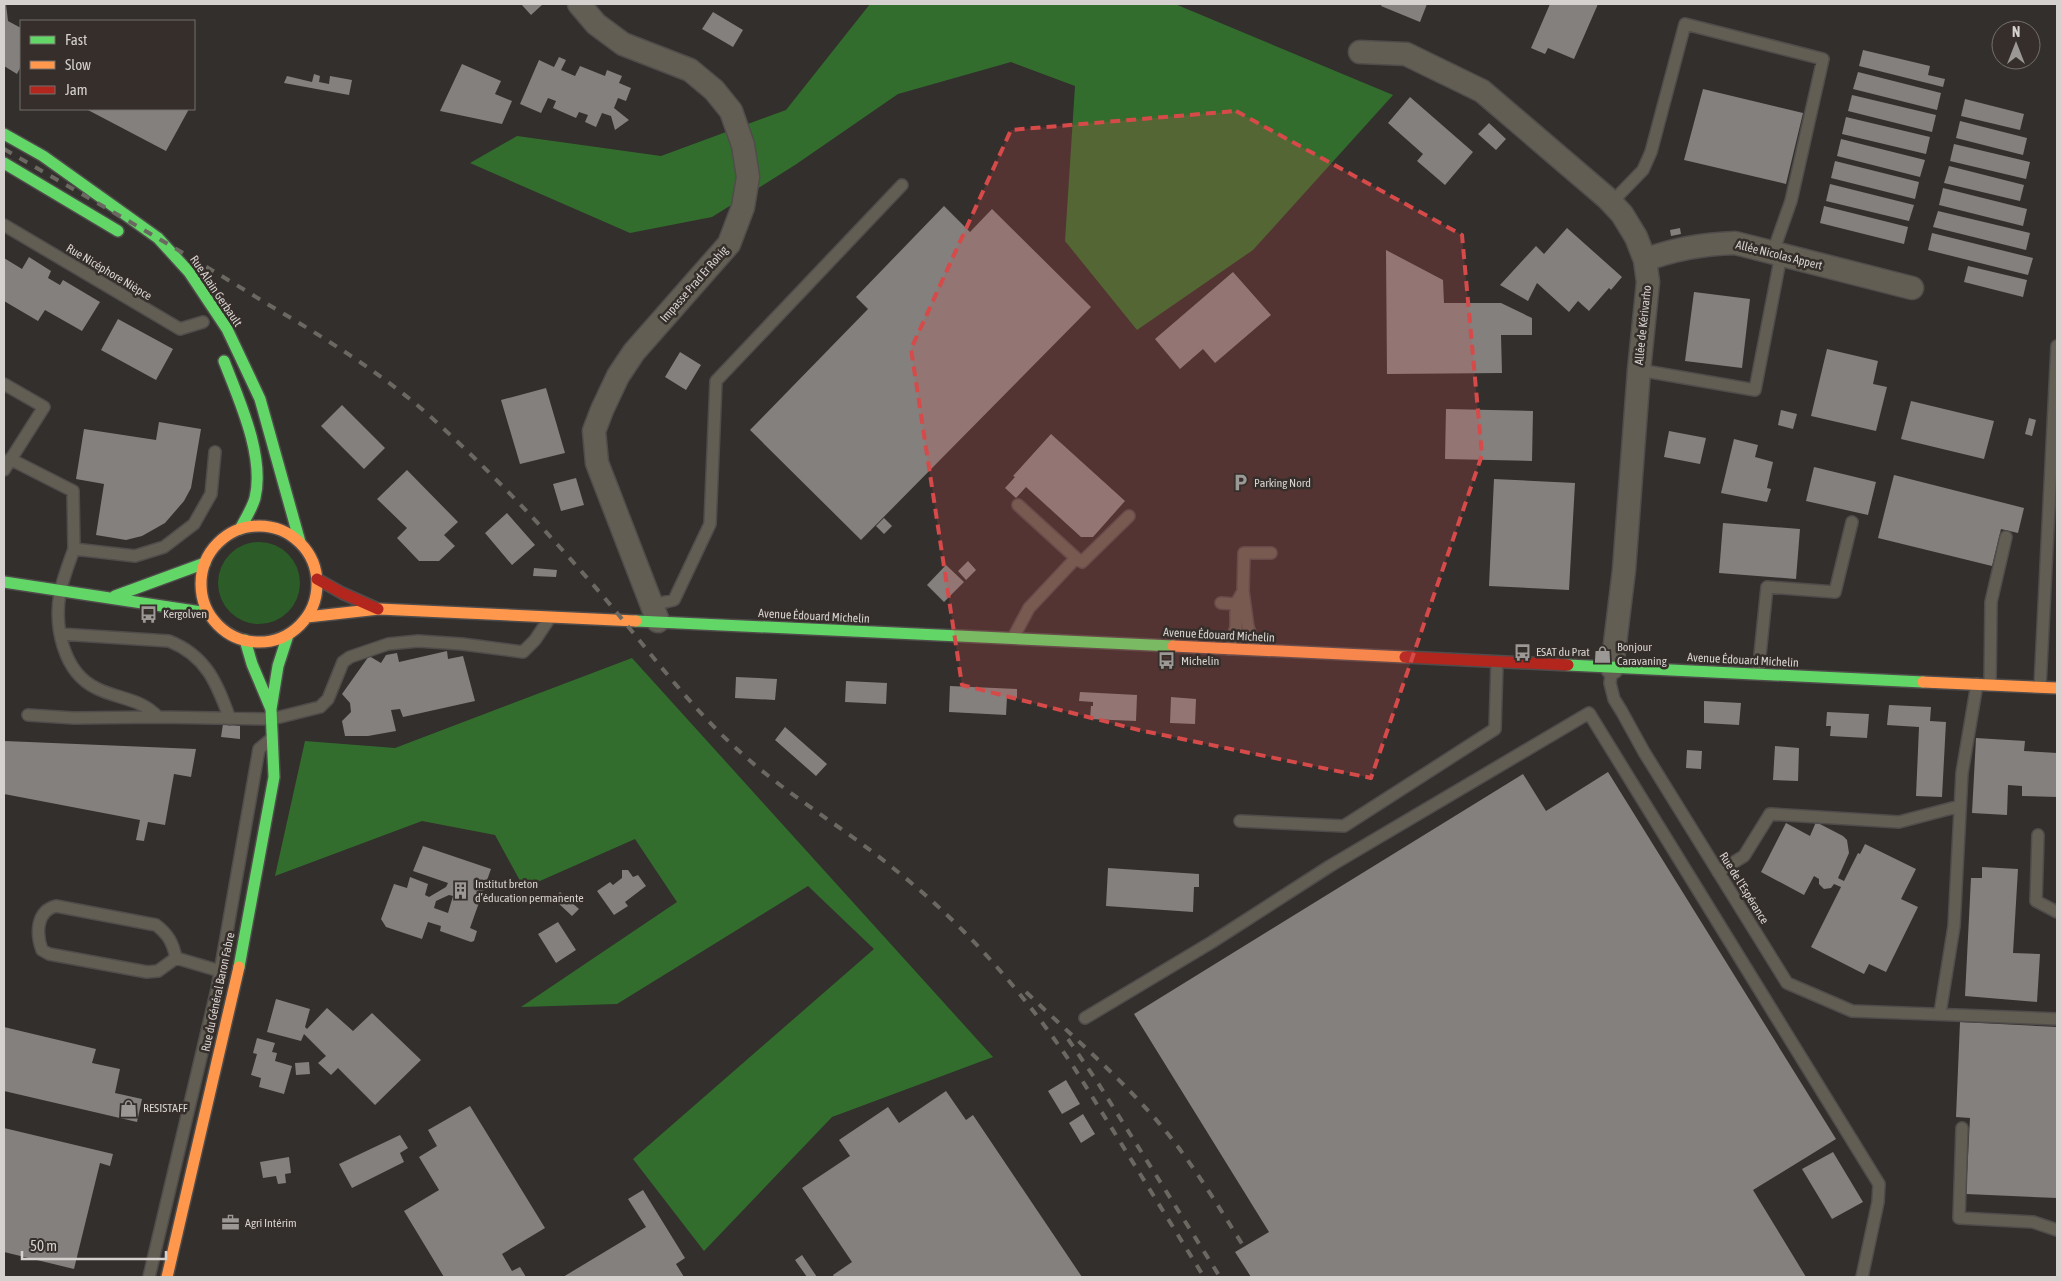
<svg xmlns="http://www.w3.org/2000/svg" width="2061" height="1281" viewBox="0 0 2061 1281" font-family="'Asap Condensed',sans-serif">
  <rect width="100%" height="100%" fill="#322f2d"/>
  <!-- green -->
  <path fill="#2c5c27" d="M218 583a41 41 0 1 1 82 0a41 41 0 1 1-82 0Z"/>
  <!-- forest -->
  <path fill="#336d2d" d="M870,4H1175L1393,95L1253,250L1137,330L1065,241L1075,86L1011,62L898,94L795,165L712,217L630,233L470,163L517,136L661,156L786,110Z
    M632,658L993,1057L832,1117L704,1251L633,1159L874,949L808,886L617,1004L521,1007L677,902L635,839L524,888L495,835L422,821L275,876L305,741L395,748Z"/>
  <!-- building -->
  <path fill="#83807e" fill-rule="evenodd" d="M4,4H6L8,21L21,28V66L17,74L4,66Z
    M521,4H543L531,15Z
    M1382,4H1427L1420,22L1381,6Z
    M1550,4H1598L1574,59L1548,48L1545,54L1531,48Z
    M713,12L743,30L733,47L702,29Z
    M1863,50L1930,66L1928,75L1945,79L1943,87L1859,66Z
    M559,57L566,60L561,70L575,76L580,66L605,76L607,70L622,76L619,83L631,88L626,101L618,98L614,108L629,120L615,130L611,116L602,113L596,127L585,122L588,115L579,112L576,118L553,108L556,101L548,98L541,113L520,104L539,60L554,67Z
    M462,64L501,81L495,94L512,101L502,124L440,111Z
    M1858,72L1941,93L1937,110L1853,89Z
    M314,74L320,76L319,82L329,84L330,76L352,80L349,95L284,83L287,76L312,82Z
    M1703,89L1803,113L1786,184L1684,160Z
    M1852,95L1936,115L1932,132L1848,111Z
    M1410,97L1473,152L1445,185L1417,161L1423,154L1388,123Z
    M1965,99L2024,114L2020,130L1961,116Z
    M86,109H189L166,151Z
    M1846,117L1930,137L1926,154L1842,134Z
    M1960,121L2027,138L2023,155L1956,138Z
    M1489,123L1506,139L1496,150L1478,134Z
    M1841,139L1925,160L1920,177L1837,156Z
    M1954,144L2030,162L2026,179L1950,161Z
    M1835,161L1919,182L1915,199L1831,178Z
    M1949,166L2024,185L2020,201L1944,183Z
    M1830,184L1914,205L1909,221L1826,201Z
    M1943,188L2027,209L2023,226L1939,205Z
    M944,206L970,232L992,209L1091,307L861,540L750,430L868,309L856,297Z
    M1824,206L1908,227L1904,244L1820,223Z
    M1938,211L2030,233L2026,250L1933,227Z
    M1567,228L1622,277L1611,290L1609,288L1589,311L1578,301L1569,312L1537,283L1528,301L1500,285L1536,246L1544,254Z
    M1680,228L1681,234L1671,236L1670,230Z
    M1932,233L2033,258L2028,275L1928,250Z
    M1386,250L1443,280L1444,303H1501L1532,318V335H1501L1502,373L1387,374Z
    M29,257L51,271L48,278L60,285L63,280L100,302L82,331L45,310L38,321L4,301V258L22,269Z
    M1968,266L2027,280L2023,297L1964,282Z
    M1233,272L1271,315L1215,363L1203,349L1180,369L1155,339Z
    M1694,292L1750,299L1742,368L1685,361Z
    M118,319L173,349L156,380L101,350Z
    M1827,349L1878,361L1873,384L1887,387L1876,431L1811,416Z
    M680,352L701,365L686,390L665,377Z
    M546,388L565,453L520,464L501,400Z
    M1911,401L1994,421L1984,459L1901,439Z
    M342,405L385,448L364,469L321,426Z
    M1446,409L1533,411L1532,461L1445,459Z
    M1781,410L1797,414L1793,429L1778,425Z
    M2029,418L2036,420L2032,436L2025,434Z
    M159,422L201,429L191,488L184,501L165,523L142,536L126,540L96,535L104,484L76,479L84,429L156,440Z
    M1669,431L1706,438L1700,464L1664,457Z
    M1051,434L1125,501L1093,537H1081L1026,487L1016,498L1005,488L1015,477L1013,476Z
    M1734,439L1758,445L1755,457L1773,462L1767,488L1771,489L1767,502L1721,493Z
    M1814,467L1876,482L1868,515L1806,501Z
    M407,470L458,522L444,535L455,546L439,561H419L397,538L407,528L377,499Z
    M1894,475L2024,508L2018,533L2001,529L1992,566L1878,538Z
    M576,478L584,505L561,511L553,484Z
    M1494,479L1575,483L1569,590L1489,586Z
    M507,513L535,545L512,565L485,533Z
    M884,518L892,526L884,534L876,526Z
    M1723,523L1800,529L1796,579L1719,573Z
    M968,561L976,570L966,580L958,571Z
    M946,565L964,582L944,602L927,585Z
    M534,568L557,570L556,577L533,576Z
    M447,651L448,659L463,656L475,701L403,717L400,709L391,710L396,731L368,736H345L342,721L351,712L350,703L342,694L369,656L381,663L386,655L397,653L399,662Z
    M736,677L777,679L775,700L735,698Z
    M846,681L887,683L886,704L845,702Z
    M950,686L1017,689V698L1007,697L1006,715L949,712Z
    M1080,692L1137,695L1136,721L1090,719L1091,706H1093V702L1079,701Z
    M1171,697L1196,699L1195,724L1170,723Z
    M1704,701L1741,703L1739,725L1704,723Z
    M1889,705L1931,707L1930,721L1946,722L1942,797L1916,796L1919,727L1887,725Z
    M1827,712L1869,714L1867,738L1830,736L1831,726H1826Z
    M223,724L240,726V739L221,737Z
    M785,727L827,764L816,776L775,740Z
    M1976,738L2025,741L2024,751L2057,753V797L2022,796V786L2008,785L2007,815L1972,813Z
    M4,741L29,742L196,749L191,777L174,774L165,825L148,822L144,841L136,840L140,820L4,794Z
    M1775,746L1799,748L1798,781L1773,780Z
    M1687,750L1702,751L1701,769L1686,768Z
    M1608,772L1836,1139L1753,1190L1806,1277H1251L1235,1252L1269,1232L1134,1014L1523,774L1546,811Z
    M1816,822L1843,836L1847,840L1849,853L1838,878L1844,881L1858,853L1860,854L1865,844L1916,869L1901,899L1918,907L1886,972L1869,964L1864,974L1811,947L1841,887L1834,884L1831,888L1824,889L1819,884V879L1814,876L1804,895L1761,872L1786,823L1810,836Z
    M423,846L491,869L470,928L477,931L474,941L471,942L440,931L441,926L428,922L422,939L386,927L381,919L394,884L407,888L410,877L428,884L425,895L429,897L446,887L448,883L413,871ZM449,895L453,896L448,913L434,908L436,901Z
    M1982,867L2018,869L2013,953L2040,954L2037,1002L1965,996L1971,878H1982Z
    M1108,868L1199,874V887H1194L1193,912L1106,906Z
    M622,870H628L633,877L638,875L646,886L625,902L628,906L614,915L597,891L610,882L613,885L622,878Z
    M560,892L579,909L572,916L557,902L555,897Z
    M558,922L576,950L556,963L538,934Z
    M276,999L310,1009L305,1027L307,1029L327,1008L353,1031L372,1013L421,1060L375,1105L338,1068L331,1075L318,1063L326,1056L304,1034L301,1041L267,1032Z
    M1960,1022L2057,1027V1198L1966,1194L1970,1118L1956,1117Z
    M4,1027L96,1049L92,1063L120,1069L115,1093L142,1099L137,1122L4,1091Z
    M257,1038L275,1043L272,1052L277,1053L275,1061L292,1066L284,1094L259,1087L261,1078L251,1075L257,1054L253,1053Z
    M309,1062L310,1074L296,1075L295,1063Z
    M1066,1080L1080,1104L1062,1114L1048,1091Z
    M946,1091L966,1120L973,1115L1082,1277H834L833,1275L852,1262L802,1188L850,1156L839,1140L888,1107L899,1123Z
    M470,1106L545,1228L502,1254L512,1271L520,1267L526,1277H444L404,1211L439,1190L419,1157L437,1146L428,1130Z
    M1083,1114L1095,1134L1081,1143L1069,1123Z
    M4,1128L113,1154L110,1166L100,1163L74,1269L4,1252Z
    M400,1135L408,1148L400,1153L404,1162L352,1188L339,1164Z
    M1833,1152L1863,1202L1832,1219L1802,1169Z
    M289,1157L291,1173L285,1174L286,1183L278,1184L276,1176L263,1178L260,1162Z
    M643,1190L685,1258L676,1264L684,1277H563L646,1227L628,1199Z
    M802,1255L817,1277H807L795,1260Z"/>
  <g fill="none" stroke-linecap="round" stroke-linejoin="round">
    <defs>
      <path id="lane" d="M1611,203L1643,170L1651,152L1685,24L1823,59L1791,201L1773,252
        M4,225L180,329L203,322
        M1639,370L1755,390L1781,255
        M4,384L44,407L4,470
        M10,459L73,491L74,549L135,556L164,547L194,524L211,494L215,452
        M1018,505L1076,558
        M74,549C69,563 63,578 60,593C54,626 63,672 96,688C117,699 141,698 158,717
        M1221,603L1236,604
        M652,605L674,600L710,524L716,381L902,185
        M60,634L169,641C207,656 217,684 230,719
        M1013,638L1029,608L1076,558L1082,562L1129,516
        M1229,649L1236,627V604L1243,591
        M1256,649L1248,627L1243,591L1244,553H1271
        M1612,668L1610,683L1614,699L1622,712L1644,752L1787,983L1852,1011L2057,1019
        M1758,674L1767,587L1835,592L1852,522
        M1990,685L1991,602L2006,537
        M2040,687L2057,346
        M28,715L74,718L158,717L272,719L320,707L328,699L343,662L350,657L388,644L418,641L462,644L523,652L535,640L549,619
        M1240,821L1344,826L1495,729L1497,663
        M2038,835L2036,901L2057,912
        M1718,872L1744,856L1770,814L1899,822L1960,806
        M176,958L158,971L147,972L49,954L42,950C36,934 36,911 56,906L156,925C168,934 173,943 176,958L220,971
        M1940,1013L1954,926L1962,773L1977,684
        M1085,1018L1212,942L1330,866L1589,713L1879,1184L1878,1202L1862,1277
        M1962,1128L1959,1218L2033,1222L2057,1230
        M149,1277L217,989L259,749L270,740"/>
      <path id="street" d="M579,4L596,24L623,44L690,70L714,90L731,111L743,145L748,177L743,207L729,244L634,352L618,376L602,410L594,431L597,463L658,621
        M1360,52L1406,54L1482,91L1607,198L1622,214L1636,237L1645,260L1648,282L1639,370L1624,570L1612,668
        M1645,260C1674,249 1704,244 1735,243L1912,288"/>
      <path id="fast" d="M4,134L43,156L158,238L189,272L227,329L260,399L300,542
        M4,163L118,231
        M224,361C239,400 265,456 255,498C252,509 245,519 240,529
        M4,582L208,613
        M115,596L205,563
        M636,621L1173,646
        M245,640L252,664L271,709
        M1568,665L1923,682
        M239,967L274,777L271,709L278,666L288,635"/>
      <path id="slow" d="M201 584a58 58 0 1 1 116 0a58 58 0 1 1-116 0Z
        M307,617L379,609L636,621
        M1173,646L1405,657
        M1923,682L2057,688
        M167,1277L239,967"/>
      <path id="jam" d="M317,579L342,593L378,609
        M1405,657L1568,665"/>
    </defs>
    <!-- lane casing -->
    <use href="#lane" stroke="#4f4c4b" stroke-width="14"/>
    <!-- street casing -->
    <use href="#street" stroke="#4f4c4b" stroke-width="25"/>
    <!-- fast casing -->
    <use href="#fast" stroke="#4f4c4b" stroke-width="14"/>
    <!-- slow casing -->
    <use href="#slow" stroke="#4f4c4b" stroke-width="14"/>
    <!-- jam casing -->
    <use href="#jam" stroke="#4f4c4b" stroke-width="14"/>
    <!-- lane -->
    <use href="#lane" stroke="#625e53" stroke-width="11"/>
    <!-- street -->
    <use href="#street" stroke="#625e53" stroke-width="22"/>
    <!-- fast -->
    <use href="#fast" stroke="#63d668" stroke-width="11"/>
    <!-- slow -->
    <use href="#slow" stroke="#ff974d" stroke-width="11"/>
    <!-- jam -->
    <use href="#jam" stroke="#b3261e" stroke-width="11"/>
    <!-- rail -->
    <path stroke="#6b6862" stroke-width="4" stroke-dasharray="9 9" stroke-linecap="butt" d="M4,149C92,200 182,251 269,305C323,337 375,369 423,410C487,467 546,530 602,595C647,648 688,705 739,751C787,795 843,827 893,868C964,924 1025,994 1075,1069L1204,1277
      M1026,992C1074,1038 1126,1082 1168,1134C1196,1169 1220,1209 1244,1247
      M1068,1039L1098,1083L1220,1277"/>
  </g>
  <!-- marked area -->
  <path fill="#d64a49" fill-opacity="0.2" stroke="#d64a49" stroke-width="4" stroke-dasharray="10 6" stroke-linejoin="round" d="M1236,111L1462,235L1482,455L1371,778L1139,730L962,685L911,349L1011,130Z"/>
  <!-- icons -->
  <defs>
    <symbol id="parking-bare" viewBox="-9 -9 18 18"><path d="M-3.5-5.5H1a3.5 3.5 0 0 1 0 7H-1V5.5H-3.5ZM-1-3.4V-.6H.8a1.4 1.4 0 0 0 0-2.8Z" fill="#9c9896" stroke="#352e2a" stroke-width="2.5" paint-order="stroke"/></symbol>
    <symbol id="bus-bare" viewBox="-9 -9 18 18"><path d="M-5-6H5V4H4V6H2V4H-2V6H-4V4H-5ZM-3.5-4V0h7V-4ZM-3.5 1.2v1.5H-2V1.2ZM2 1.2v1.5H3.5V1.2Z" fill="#9c9896" stroke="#352e2a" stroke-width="2.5" paint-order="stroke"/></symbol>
    <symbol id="shop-bare" viewBox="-9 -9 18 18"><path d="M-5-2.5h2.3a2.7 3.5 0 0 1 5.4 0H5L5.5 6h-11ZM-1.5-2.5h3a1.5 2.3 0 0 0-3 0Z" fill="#9c9896" stroke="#352e2a" stroke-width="2.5" paint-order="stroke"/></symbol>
    <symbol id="building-bare" viewBox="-9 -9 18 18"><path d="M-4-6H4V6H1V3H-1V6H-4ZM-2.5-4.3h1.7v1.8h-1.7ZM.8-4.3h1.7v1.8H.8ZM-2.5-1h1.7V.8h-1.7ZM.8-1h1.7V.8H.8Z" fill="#9c9896" stroke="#352e2a" stroke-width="2.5" paint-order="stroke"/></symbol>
    <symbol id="office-bare" viewBox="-9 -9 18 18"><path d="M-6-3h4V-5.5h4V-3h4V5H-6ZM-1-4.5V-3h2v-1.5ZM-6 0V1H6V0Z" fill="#9c9896" stroke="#352e2a" stroke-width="2.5" paint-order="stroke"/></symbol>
  </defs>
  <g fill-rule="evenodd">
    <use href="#parking-bare" x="1228" y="470" width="25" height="25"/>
    <use href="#bus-bare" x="136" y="602" width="25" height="25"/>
    <use href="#bus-bare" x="1510" y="640" width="25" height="25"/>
    <use href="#shop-bare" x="1590" y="642" width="25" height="25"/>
    <use href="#bus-bare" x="1154" y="648" width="25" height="25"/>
    <use href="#building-bare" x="448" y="878" width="25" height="25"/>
    <use href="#shop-bare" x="116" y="1096" width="25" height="25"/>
    <use href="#office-bare" x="218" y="1210" width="25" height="25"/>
  </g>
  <g text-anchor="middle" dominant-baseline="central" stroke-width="5" stroke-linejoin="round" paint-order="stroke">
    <!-- street labels -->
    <g font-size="12" fill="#d5d1ce" stroke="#352e2a">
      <text transform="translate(1779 255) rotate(14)">Allée Nicolas Appert</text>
      <text transform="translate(109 272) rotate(31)">Rue Nicéphore Nièpce</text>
      <text transform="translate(694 284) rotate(-49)">Impasse Prad Er Rohig</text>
      <text transform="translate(216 291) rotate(56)">Rue Alain Gerbault</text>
      <text transform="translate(1643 325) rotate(-84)">Allée de Kérivarho</text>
      <text transform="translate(814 616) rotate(3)">Avenue Édouard Michelin</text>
      <text transform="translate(1219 635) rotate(3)">Avenue Édouard Michelin</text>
      <text transform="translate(1743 660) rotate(3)">Avenue Édouard Michelin</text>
      <text transform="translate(1744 888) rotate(58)">Rue de l'Espérance</text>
      <text transform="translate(218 992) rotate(-78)">Rue du Général Baron Fabre</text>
    </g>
    <!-- poi labels -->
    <g font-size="12" fill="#d5d1ce" stroke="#352e2a" text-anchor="start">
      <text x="1254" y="483">Parking Nord</text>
      <text x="163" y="614">Kergolven</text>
      <text x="1617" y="647">Bonjour<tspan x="1617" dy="14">Caravaning</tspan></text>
      <text x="1536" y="652">ESAT du Prat</text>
      <text x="1181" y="661">Michelin</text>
      <text x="475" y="884">Institut breton<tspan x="475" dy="14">d’éducation permanente</tspan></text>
      <text x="143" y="1108">RESISTAFF</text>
      <text x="245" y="1223">Agri Intérim</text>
    </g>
  </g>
  <!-- border -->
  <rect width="2061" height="1281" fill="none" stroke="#d5d1ce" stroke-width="10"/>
  <!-- legend -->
  <rect x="20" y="20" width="175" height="90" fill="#352e2a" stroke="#756f6c"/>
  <rect x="30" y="36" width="25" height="8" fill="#63d668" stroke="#756f6c"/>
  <text x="65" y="45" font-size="15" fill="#d5d1ce">Fast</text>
  <rect x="30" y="61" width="25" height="8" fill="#ff974d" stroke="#756f6c"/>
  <text x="65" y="70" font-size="15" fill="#d5d1ce">Slow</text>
  <rect x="30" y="86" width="25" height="8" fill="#b3261e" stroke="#756f6c"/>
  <text x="65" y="95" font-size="15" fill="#d5d1ce">Jam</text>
  <!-- north arrow -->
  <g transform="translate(2016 45)"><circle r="24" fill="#352e2a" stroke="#756f6c"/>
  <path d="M0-4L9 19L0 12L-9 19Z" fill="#9c9896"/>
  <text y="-8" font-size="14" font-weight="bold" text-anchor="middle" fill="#d5d1ce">N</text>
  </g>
  <!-- scale -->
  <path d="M22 1251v8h144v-8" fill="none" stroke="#d5d1ce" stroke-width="2.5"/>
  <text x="30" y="1251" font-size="15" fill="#d5d1ce" stroke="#352e2a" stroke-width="4" paint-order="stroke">50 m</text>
</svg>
